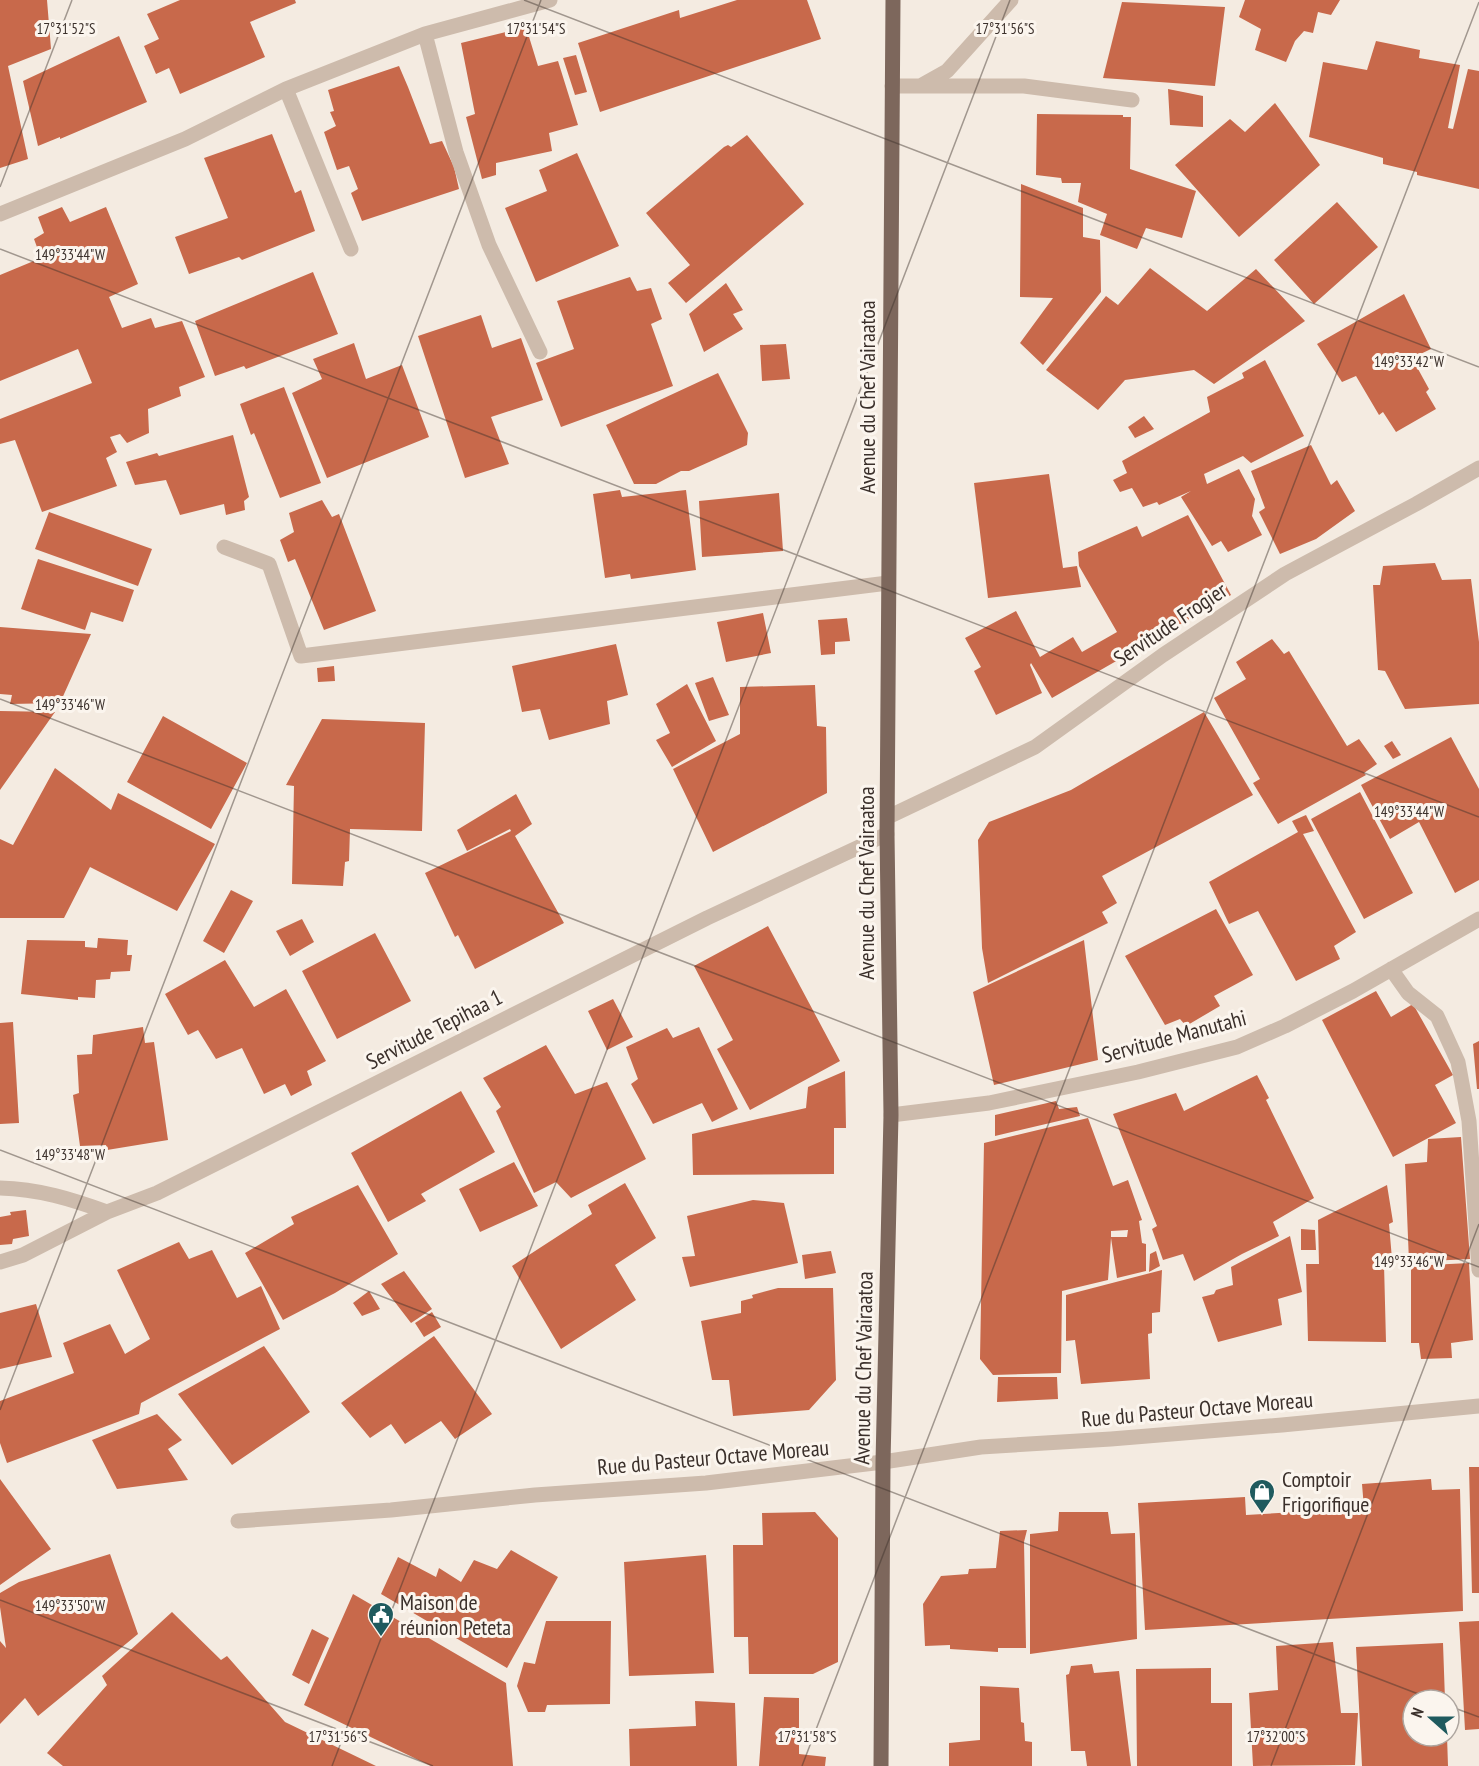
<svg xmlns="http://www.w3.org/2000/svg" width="1479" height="1766" viewBox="0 0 1479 1766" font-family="'PT Sans Narrow',sans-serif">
  <rect width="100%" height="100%" fill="#f4ebe1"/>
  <!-- building -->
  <path fill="#c8694b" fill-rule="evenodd" d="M0,0H47L51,49L8,66L28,159L0,168Z
    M180,0H295L296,3L250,22L265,57L180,94L169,68L156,74L144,46L159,39L147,14Z
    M737,0H807L821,39L600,112L578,43L679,10L680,18Z
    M1245,0H1340L1331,15L1318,12L1313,33L1304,31L1295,41L1286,62L1255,50L1261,29L1239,17Z
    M1122,2L1225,7L1215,86L1103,78Z
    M526,27L538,66L558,61L578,125L549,133L552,151L496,163V175L482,179L466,117L475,114L461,43Z
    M119,36L147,102L60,139V137L38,146L23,81Z
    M1376,41L1420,50L1419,58L1460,65L1448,128L1453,129L1468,69L1479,71V189L1417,175V172L1383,164V158L1309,137L1323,62L1367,70Z
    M576,55L587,92L575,95L563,58Z
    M399,66L408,87L430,144L442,141L454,167L459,189L362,221L351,193L358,189L349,166L337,170L324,132L336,126L330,112L334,111L328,90Z
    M1168,89L1203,96V127L1170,125Z
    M1275,103L1320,165L1239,237L1175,165L1230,119L1245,132Z
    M1037,114L1123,115V117H1131L1130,169L1196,191L1182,238L1146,228L1137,249L1100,235L1107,214L1078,202L1081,183H1062L1061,178L1036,175Z
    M272,134L295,193L301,190L315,231L242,260L239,257L189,274L175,237L228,218L204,158Z
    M747,135L804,204L686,303L668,283L690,265L646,213L724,147L728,145L731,147Z
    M577,153L619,246L536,282L505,208L547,191L539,170Z
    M1021,184L1083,208V237L1100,240L1101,292L1043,365L1020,343L1053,298L1020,297Z
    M1337,202L1378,247L1314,304L1274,260Z
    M62,207L70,222L106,207L138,284L109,297L122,328L151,318L155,328L182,321L205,377L179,387L181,396L148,409L149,433L127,443L120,434L110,437L117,452L106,458L117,486L42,512L15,440L0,444V419L92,383L78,349L0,381V275L41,258L34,239L44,233L38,217Z
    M1150,268L1207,311L1256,269L1305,321L1214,384L1194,370L1125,380L1098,410L1046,370L1106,296L1118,305Z
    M313,272L338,334L246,369L244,366L215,376L195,321Z
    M630,277L637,291L651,288L662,319L651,324L673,386L561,427L536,363L574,349L557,301Z
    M726,283L743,310L733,314L743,329L704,352L689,314Z
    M1404,294L1431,349L1412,358L1429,389L1426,392L1436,409L1396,432L1383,412L1379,415L1356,376L1342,382L1317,344Z
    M481,315L492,348L521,338L543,400L491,417L509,464L465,478L418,336Z
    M354,343L366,379L402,365L429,437L327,478L292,393L322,379L313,359Z
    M786,344L790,379L762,381L760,345Z
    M1265,360L1304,436L1251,463L1243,456L1204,474L1207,484L1239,469L1255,499L1252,516L1262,535L1228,552L1221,541L1212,546L1181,497L1191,491L1159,505L1157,502L1143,507L1132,488L1120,492L1113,480L1127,473L1122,461L1210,412L1207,397L1244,378L1242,373Z
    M718,373L748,433L747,445L689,471H681L656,484H634L606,425Z
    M284,387L321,483L280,498L254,433L251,435L240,404Z
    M1144,416L1154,429L1135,438L1128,427Z
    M233,435L249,497L244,501L245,510L226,515L224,504L180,515L166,480L135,485L126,462L157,453L159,456Z
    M1311,445L1331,485L1337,480L1355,511L1316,539L1280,554L1259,512L1265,508L1251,471Z
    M1049,474L1063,568L1077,566L1081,587L988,598L974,483Z
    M620,490L622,497L686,490L696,570L631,579L630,574L605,578L593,494Z
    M779,493L783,551L702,557L699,501Z
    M322,500L332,517L339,514L376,611L324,630L295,559L288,562L280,540L294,532L289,513Z
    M49,512L152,549L138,586L35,549Z
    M1188,515L1231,595L1052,698L1031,663L1030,665L1042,693L996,715L974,671L981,667L965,638L1016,611L1040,657L1073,637L1082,652L1117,632L1079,566L1078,552L1137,526L1142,537Z
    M38,559L134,590L123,622L91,612L85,630L21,609Z
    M1435,563L1442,580L1471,579L1479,642V704L1405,709L1385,671L1378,670L1373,585H1380L1383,566Z
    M763,613L771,653L726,662L717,622Z
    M847,618L850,641L835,642V654L821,655L818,620Z
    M0,627L91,634L60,703L10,704L12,695L0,694Z
    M1272,639L1284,654L1289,651L1347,746L1359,739L1377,764L1364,773L1366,775L1278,824L1253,783L1260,779L1214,698L1246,679L1236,662Z
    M616,644L628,695L607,701L610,724L549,740L540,709L522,712L512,666Z
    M334,666L335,681L318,682L317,668Z
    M713,677L729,715L709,721L695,683Z
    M687,684L716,741L672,767L656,740L670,733L656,704Z
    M815,685L817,726L826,727L827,793L713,852L673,769L740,734V687Z
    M0,711L55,712L0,790Z
    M1204,712L1253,795L1102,876L1117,903L1102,912L1108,923L988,983L982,948L978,840L989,822L1071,790Z
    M163,716L247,763L211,829L127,782Z
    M322,719L425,723L422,831L350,829L349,861L345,862L343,886L292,884L294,786L286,785Z
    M1451,737L1479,789V880L1455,893L1419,822L1390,839L1361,785Z
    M1392,741L1401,755L1393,759L1384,746Z
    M55,768L111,810L118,793L215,844L177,911L90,867L64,918H0V839L13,845Z
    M1360,792L1413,893L1364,919L1311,819Z
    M516,794L532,824L515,836L564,923L475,969L458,935L455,937L425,873L511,831L510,829L467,851L457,830Z
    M1306,815L1314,831L1303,834L1356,932L1334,946L1340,959L1296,981L1258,911L1229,924L1209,882L1298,832L1292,821Z
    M231,890L253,901L224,953L203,941Z
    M1216,909L1253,975L1214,996L1220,1006L1186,1026L1180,1019L1165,1025L1125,956Z
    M302,919L314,942L290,956L276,931Z
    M768,926L840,1061L750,1110L717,1049L733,1040L694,966Z
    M375,933L411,1001L337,1039L302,971Z
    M98,938L128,940L127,955H132L130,971L111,972L110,979L96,980L95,998L78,997V1000L21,994L27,940L85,941V947L97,948Z
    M1084,940L1098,1060L994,1085L973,992Z
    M225,960L254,1007L286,989L326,1061L307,1071L312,1085L291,1096L285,1084L264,1094L242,1048L216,1059L198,1030L188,1035L165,994Z
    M1376,991L1391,1017L1413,1004L1453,1075L1435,1085L1456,1123L1393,1157L1322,1020Z
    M613,999L633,1037L607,1050L588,1011Z
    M13,1022L19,1123L0,1124V1023Z
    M143,1027L145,1043L154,1042L168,1140L107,1150L106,1145L80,1146L73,1095L79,1093L77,1055L92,1054L93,1035Z
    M699,1027L738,1109L712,1122L702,1103L653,1124L631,1084L638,1079L626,1047L667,1028L673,1038Z
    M1479,1041V1089H1477L1473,1044Z
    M546,1045L575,1094L607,1082L646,1159L571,1198L556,1182L534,1193L496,1111L501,1107L483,1078Z
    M845,1071L846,1128H834V1174L693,1175L692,1134L806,1108L808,1087Z
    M1257,1075L1269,1098L1266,1100L1314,1198L1273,1222L1279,1236L1242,1254L1194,1281L1183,1254L1163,1260L1152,1229L1157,1226L1113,1114L1176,1093L1184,1111Z
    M461,1091L495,1152L421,1194L426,1201L388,1222L351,1153Z
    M1056,1101L1059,1109L1077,1107L1080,1116L995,1136V1115Z
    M1088,1118L1113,1186L1128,1180L1142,1220L1139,1221L1142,1243L1146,1244V1271L1117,1278L1111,1238L1108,1280L1062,1291L1061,1373L993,1375L980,1359L984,1143ZM1128,1230L1127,1237H1111V1231Z
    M1461,1137L1470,1259L1409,1262L1405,1164L1427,1162L1428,1139Z
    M514,1162L538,1206L480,1232L459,1189Z
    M625,1183L656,1238L615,1265L636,1300L561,1349L512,1266L592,1214L588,1205Z
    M358,1185L398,1254L335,1293L283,1320L245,1253L294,1224L291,1217Z
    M1387,1185L1393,1222L1389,1224L1392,1259L1378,1264H1384L1386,1342L1308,1341L1306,1264H1319L1318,1220Z
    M753,1200L784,1203L798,1263L690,1287L682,1257L695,1256L687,1216Z
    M26,1210L29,1236L13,1239L12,1244L0,1245V1217L11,1215L10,1212Z
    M1301,1229L1315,1230L1316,1250H1301Z
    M1290,1236L1302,1292L1278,1299L1282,1325L1218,1342L1202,1297L1214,1294L1216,1290L1233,1285L1231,1267Z
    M179,1242L189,1259L212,1250L237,1298L261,1286L280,1329L141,1403L139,1414L7,1463L0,1443V1401L74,1373L63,1343L110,1324L125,1354L150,1339L117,1270Z
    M831,1251L836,1273L805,1279L802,1255Z
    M1156,1251L1160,1266L1149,1272L1150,1254Z
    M1469,1263L1473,1340L1451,1343L1452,1358L1421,1359L1419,1343H1411V1266Z
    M1162,1270L1160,1312L1152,1313V1333L1148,1334L1150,1379L1081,1384L1075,1340L1066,1341V1295Z
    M404,1271L432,1309L411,1323L381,1284Z
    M778,1288H833L836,1380L809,1410L733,1416L729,1380H712L701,1321L741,1313V1301L753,1298L752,1295Z
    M369,1291L380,1309L362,1316L353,1303Z
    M36,1304L52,1357L0,1369V1313Z
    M432,1312L441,1327L424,1337L415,1323Z
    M434,1336L492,1414L455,1439L441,1421L405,1444L391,1424L370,1438L341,1403Z
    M264,1346L310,1412L232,1465L178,1394Z
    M998,1377H1057L1058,1399L997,1402Z
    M157,1414L182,1440L168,1449L188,1480L117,1489L92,1440Z
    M1469,1467H1479V1593H1472Z
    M0,1479L51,1549L0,1585Z
    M1431,1479L1432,1490L1460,1489L1463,1611L1145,1630L1138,1503L1245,1497L1246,1515L1364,1508L1362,1484Z
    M815,1512L838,1538V1662L813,1674H749L748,1637H734L733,1545H763L762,1513Z
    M1059,1512H1108L1111,1534L1135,1533L1137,1639L1030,1654V1534L1058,1531Z
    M1027,1530L1024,1542L1026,1648H998V1652L950,1649V1645L925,1646L923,1604L941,1576L968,1574L969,1569L996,1568L1000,1531Z
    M511,1550L558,1577L507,1668L381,1594L398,1557L436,1577L439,1568L461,1582L474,1560L497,1569Z
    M110,1554L138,1634L38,1716L25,1698L0,1724V1641L6,1648L0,1607V1593L19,1582Z
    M706,1555L714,1673L629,1676L624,1562Z
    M353,1594L506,1683L513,1766H431L304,1705Z
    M172,1612L221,1660L227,1656L285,1722L376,1766H63L47,1753L107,1685L102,1676Z
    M546,1621H611L610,1704L547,1705L545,1712H528L517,1686L524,1662L535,1664Z
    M1479,1621V1729L1465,1730L1459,1622Z
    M312,1629L329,1638L309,1684L292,1675Z
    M1333,1642L1341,1713H1358L1355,1765L1253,1766L1249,1693L1278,1690L1276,1646Z
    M1443,1643L1445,1700H1413V1736H1447L1448,1766H1362L1356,1647Z
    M1092,1664L1094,1673L1119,1671L1131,1766H1087L1085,1751H1071L1066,1675L1069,1674L1071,1666Z
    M1211,1668V1703H1232V1766H1137L1136,1669Z
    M980,1686L1019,1688L1021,1722L1024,1723L1025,1741L1032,1742V1766H949V1743L980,1740Z
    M764,1697L799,1698V1754L826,1757L825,1766H759Z
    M695,1701L735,1703L737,1766H630L629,1729L696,1726Z"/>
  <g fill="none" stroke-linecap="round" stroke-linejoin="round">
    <!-- minor -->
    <path stroke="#cdbbac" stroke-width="15" d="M425,34L456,152L489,245L540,352
      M922,85L947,71L1011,0
      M892,86H1024L1132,100
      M286,89L351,249
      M0,214L185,139L286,89L425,34L550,0
      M224,547L269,564L301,656L888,583
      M888,817L1035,747L1163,655L1285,574L1416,504L1479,468
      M1391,969L1408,993L1437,1016L1458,1062L1469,1121L1479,1270
      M891,1115L989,1103L1138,1072L1237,1047L1285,1026L1353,991L1479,919
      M0,1188C39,1189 71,1199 107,1212
      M0,1262L23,1255L107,1212L157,1193L707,918L887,834
      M238,1521L391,1510L535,1495L706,1483L883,1462L981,1447L1111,1439L1282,1425L1479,1406"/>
    <!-- major -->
    <path stroke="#7d675c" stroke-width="15" d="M881,1766L883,1462L891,1115L887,834L893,0"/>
  </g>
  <!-- ticks -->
  <path fill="none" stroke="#3b302b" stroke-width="1.5" stroke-opacity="0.45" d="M524,0L1479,367M0,187L72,0M0,249L1479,817M0,699L1479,1267M0,1150L1434,1700M0,1410L541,0M0,1600L433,1766M1449,1706L1479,1717M332,1766L1010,0M802,1766L1479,2M1271,1766L1479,1224"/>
  <!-- icons -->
  <defs>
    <symbol id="shop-pin" viewBox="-11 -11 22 30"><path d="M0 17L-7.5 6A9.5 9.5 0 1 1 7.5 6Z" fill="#1f5a5e" stroke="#fbf5ee"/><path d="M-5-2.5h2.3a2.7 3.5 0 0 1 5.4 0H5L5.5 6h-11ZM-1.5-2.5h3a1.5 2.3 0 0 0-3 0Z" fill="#fff"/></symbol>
    <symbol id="civic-pin" viewBox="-11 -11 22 30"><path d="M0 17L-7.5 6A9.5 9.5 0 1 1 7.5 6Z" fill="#1f5a5e" stroke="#fbf5ee"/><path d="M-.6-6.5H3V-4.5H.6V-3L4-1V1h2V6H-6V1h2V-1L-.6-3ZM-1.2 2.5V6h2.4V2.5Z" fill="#fff"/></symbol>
  </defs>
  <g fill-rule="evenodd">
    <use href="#shop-pin" x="1247" y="1477" width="30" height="40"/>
    <use href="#civic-pin" x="366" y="1600" width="30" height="40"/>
  </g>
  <g text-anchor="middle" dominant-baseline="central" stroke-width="6" stroke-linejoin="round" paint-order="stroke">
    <!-- street labels -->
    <g font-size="22" fill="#3b302b" stroke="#fbf5ee">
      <text transform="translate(867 397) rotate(-90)">Avenue du Chef Vairaatoa</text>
      <text transform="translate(1170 624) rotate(-34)">Servitude Frogier</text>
      <text transform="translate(866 883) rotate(-90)">Avenue du Chef Vairaatoa</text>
      <text transform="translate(434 1029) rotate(-27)">Servitude Tepihaa 1</text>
      <text transform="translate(1174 1036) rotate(-15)">Servitude Manutahi</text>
      <text transform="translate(863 1368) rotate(-89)">Avenue du Chef Vairaatoa</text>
      <text transform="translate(1197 1409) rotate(-5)">Rue du Pasteur Octave Moreau</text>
      <text transform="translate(713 1457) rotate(-5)">Rue du Pasteur Octave Moreau</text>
    </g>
    <!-- poi labels -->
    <g font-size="22" fill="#3b302b" stroke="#fbf5ee" text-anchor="start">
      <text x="1282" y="1479">Comptoir<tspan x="1282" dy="25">Frigorifique</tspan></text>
      <text x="400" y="1602">Maison de<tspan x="400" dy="25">réunion Peteta</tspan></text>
    </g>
  </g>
  <g font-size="15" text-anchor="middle" fill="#3b302b" stroke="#fbf5ee" stroke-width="6" stroke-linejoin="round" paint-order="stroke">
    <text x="536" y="34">17°31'54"S</text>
    <text x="66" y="34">17°31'52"S</text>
    <text x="1005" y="34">17°31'56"S</text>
    <text x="70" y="260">149°33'44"W</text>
    <text x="1409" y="367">149°33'42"W</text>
    <text x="70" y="710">149°33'46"W</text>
    <text x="1409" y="817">149°33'44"W</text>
    <text x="70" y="1160">149°33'48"W</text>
    <text x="1409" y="1267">149°33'46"W</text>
    <text x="70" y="1611">149°33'50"W</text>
    <text x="338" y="1742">17°31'56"S</text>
    <text x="807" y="1742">17°31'58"S</text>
    <text x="1276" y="1742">17°32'00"S</text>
  </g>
  <!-- north arrow -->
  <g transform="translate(1431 1718) rotate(291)"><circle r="28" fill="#fbf5ee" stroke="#aea6a0" stroke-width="1.5"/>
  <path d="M0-4.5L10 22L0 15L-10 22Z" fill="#1f5a5e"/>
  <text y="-9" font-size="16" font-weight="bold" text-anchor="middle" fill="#3b302b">N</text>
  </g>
</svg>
